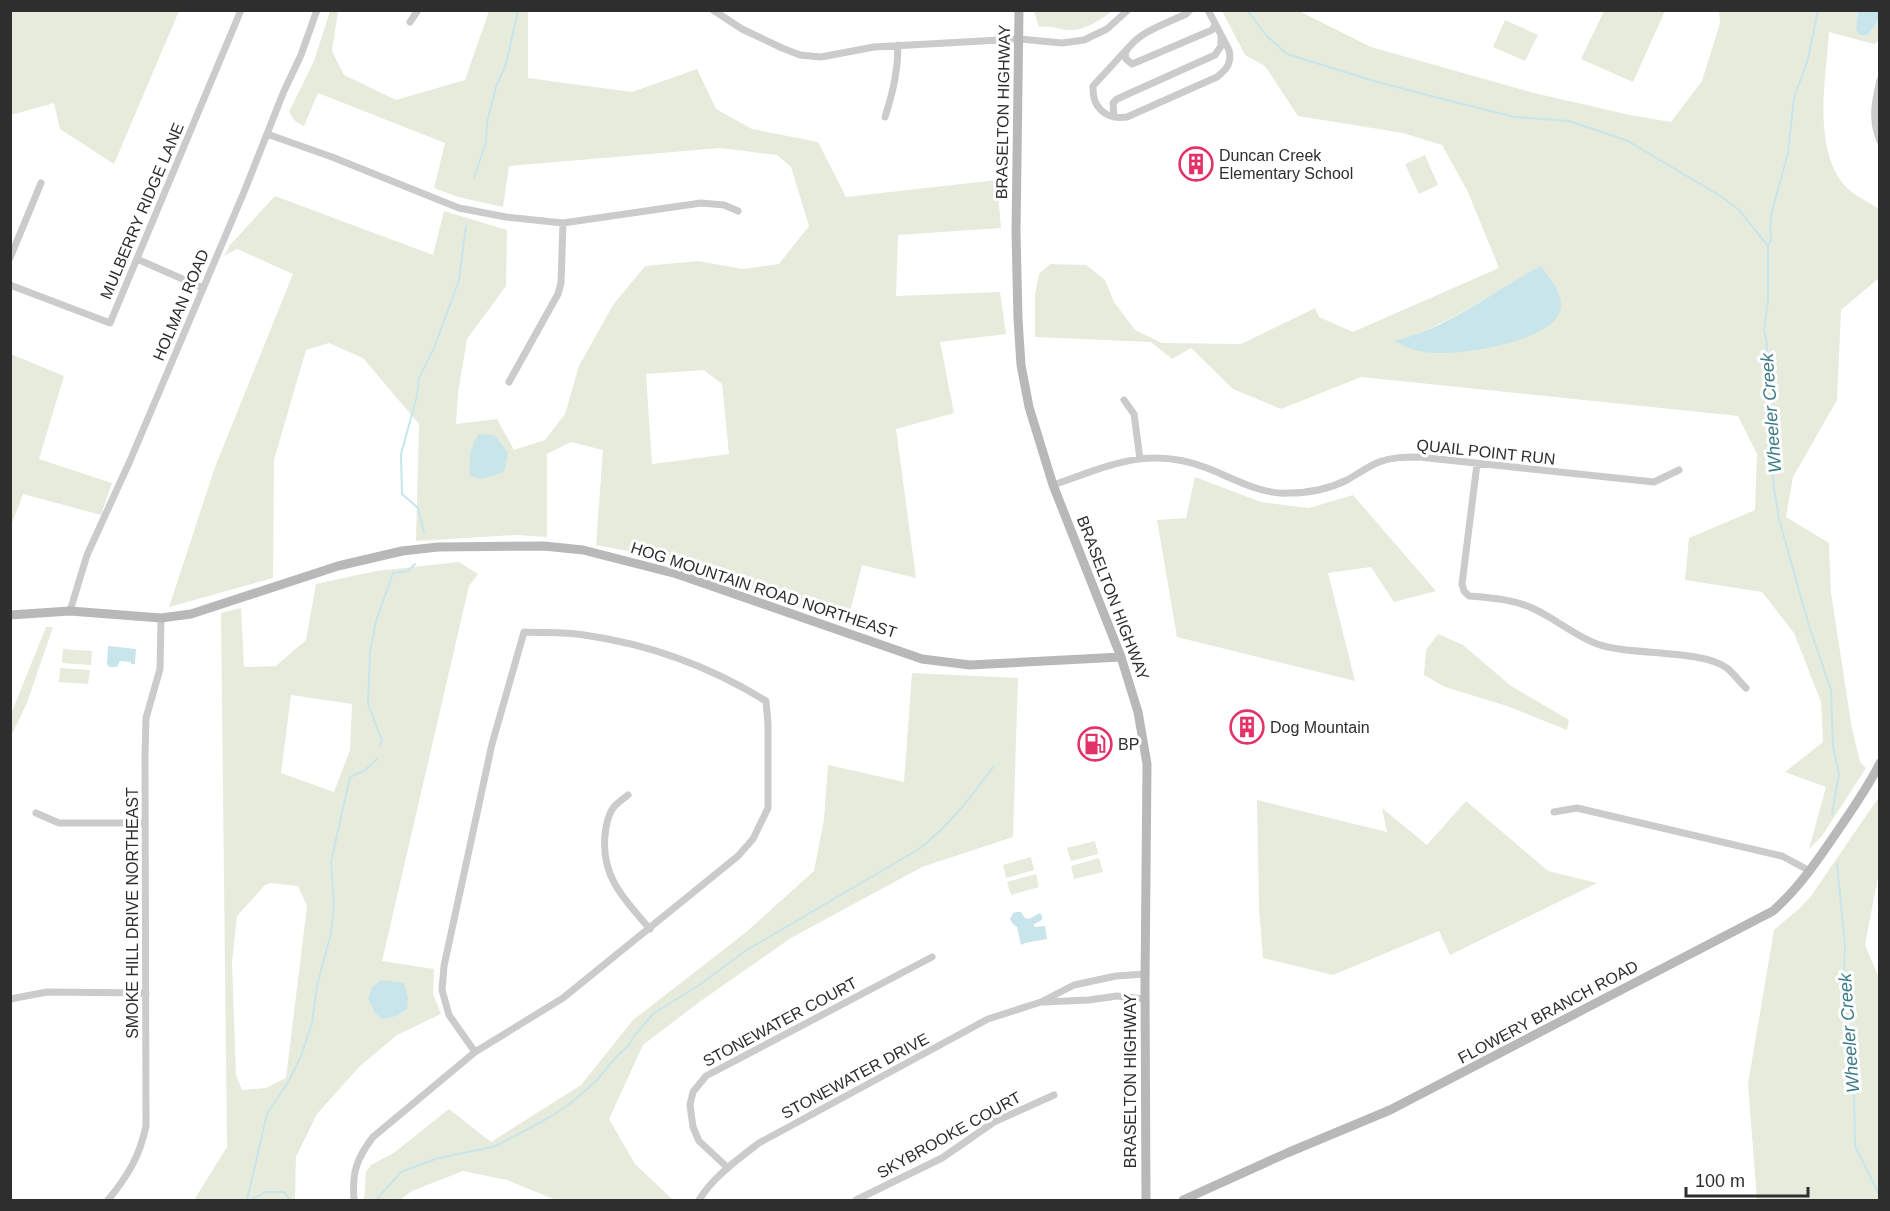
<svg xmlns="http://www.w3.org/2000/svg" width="1890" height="1211" viewBox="0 0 1890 1211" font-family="Arial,sans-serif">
  <rect width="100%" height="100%" fill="#fff"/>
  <!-- green -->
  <path fill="#e7ebdc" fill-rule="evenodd" d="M10,11H179L114,164L60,129L54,103L11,115Z
    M330,11H338L332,51L344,75L396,100L465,80L489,11H528V78L632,92L697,69L716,109L752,129L818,142L846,197L997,180L1001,228L898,235L896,296L1000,292L1006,334L940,342L954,413L896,429L916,578L862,565L847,624L654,556L596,545L603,450L571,442L547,454V537L516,535L416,541L419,424L363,358L329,343L306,350L274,460L273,578L169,607L215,467L293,274L237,249L224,256L230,245L275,196L433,255L444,211L507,230L506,286L467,339L458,393L456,424L497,419L514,450L545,440L565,414L579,366L613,305L645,266L698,261L743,269L779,264L809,226L791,167L777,155L720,148L509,166L503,207L458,197L434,188L445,143L318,93L304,126L295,121L289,112L314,61ZM704,370L722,384L729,454L652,464L646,374Z
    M1034,11V10L1112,11C1103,19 1086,29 1073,30C1061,31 1052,25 1039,27Z
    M1222,11H1299L1371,47L1534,93L1630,115L1671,122L1702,81L1720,23L1719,11H1858L1857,19L1868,35L1879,20V41L1874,44L1829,32C1826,79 1812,147 1845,186C1853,195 1869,202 1879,209V278L1841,310L1837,400L1793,477L1786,517L1829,543L1831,593L1852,729L1860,762L1866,768L1822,836L1809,849L1826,787L1785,772L1823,742L1821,702L1794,633L1762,592L1685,580L1689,538L1755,510L1757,454L1738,416L1361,377L1281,409L1233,389L1191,348L1172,359L1151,342L1035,337V294L1039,274L1050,264L1086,265L1105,280L1114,302L1135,330L1162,343L1241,344L1315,308L1319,317L1353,332L1499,268L1468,192L1442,145L1403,133L1298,116L1265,66L1245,55ZM1541,267C1560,291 1559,289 1555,319L1395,341L1413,337L1455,316Z
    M1604,11H1665L1633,82L1581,59Z
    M1505,20L1538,35L1525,61L1493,47Z
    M1425,155L1438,185L1419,194L1405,164Z
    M11,354L64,376L39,459L112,483L101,515L23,494L11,526Z
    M1195,477L1261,502L1309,508L1353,495L1436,591L1394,602L1371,567L1328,573L1355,681L1177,637L1157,520L1186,518Z
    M459,562L478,574L469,586L382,961L434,969L433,994L441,1014L397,1035L359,1067L317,1114L296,1157L295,1200H194L227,1147L221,613L241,608L244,667L276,666L306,640L316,584L376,571ZM291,695L352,704L350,750L334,792L281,773ZM270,883L298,886L307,906L286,1078L266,1088L242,1090L236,1075L232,962L237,916L265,885Z
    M46,627H53L27,703L11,736V714Z
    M1438,634L1463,645L1511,686L1569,720L1567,730L1507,706L1445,687L1424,675L1426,650Z
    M63,649L92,651L91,665L62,663Z
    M60,668L90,670L88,684L59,682Z
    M912,673L1018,678L1013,837L922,867L791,938L698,1003L643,1045L609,1119L635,1164L673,1200H556L507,1180L463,1171L412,1191L400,1200H364L366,1172L371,1165L395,1152L449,1109L491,1142L581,1085L633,1020L745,933L814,871L824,819L828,765L904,782Z
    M1879,797V872L1865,945L1879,978V1200H1757L1748,1084L1774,930L1800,908L1811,896Z
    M1257,800L1387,832L1382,808L1427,845L1466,801L1548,871L1597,883L1450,955L1439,931L1333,975L1263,958L1259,908Z
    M1095,841L1098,854L1071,861L1067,848Z
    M1031,857L1034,870L1006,878L1003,865Z
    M1099,858L1103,872L1074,879L1071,866Z
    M1036,874L1039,887L1011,895L1007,882Z"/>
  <!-- water -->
  <path fill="#c8e5eb" d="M1858,11H1879V20L1868,35H1860L1856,29Z
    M1541,266C1550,278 1562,292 1561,307C1558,341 1464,354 1438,353C1421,353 1409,349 1394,341C1447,329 1493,291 1541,266Z
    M479,434L494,435L508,452L504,472L481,479L470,476C469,459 469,449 479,434Z
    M108,646L136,649L135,664H131V662L120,661L117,667H109L107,664Z
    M1017,912H1021L1025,918L1029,919L1040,913L1042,916V920L1034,924V927L1045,926L1047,939L1025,943L1021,945L1017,927L1013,924L1010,919L1013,913Z
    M381,980L404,983L408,997L407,1009L396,1016L383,1019L375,1013L368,999L372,987Z"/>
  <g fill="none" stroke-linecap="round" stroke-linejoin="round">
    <!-- stream -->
    <path stroke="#c8e5eb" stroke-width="2" d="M1247,10L1266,35L1287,54L1374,81L1435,97L1514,117L1569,121L1628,141L1722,197L1739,210L1768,246
      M1818,10L1808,59L1794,98L1788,153L1772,211L1770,227L1771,240L1768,246V300L1764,330L1767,343L1765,381L1774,488L1779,519L1809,626L1831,690L1833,746L1839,774L1832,814
      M474,178L486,142L487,123L496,87L506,64L518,10
      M424,533L418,508L402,494L401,454L417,396L419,378L434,348L459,280L466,226
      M380,746L382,741L368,704L370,652L376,621L393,573L408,571L415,564
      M1837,864L1845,945L1843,996L1854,1081L1855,1146L1880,1196
      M247,1200L267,1114L289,1081L301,1056L312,1023L317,986L331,933L334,904L331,862L350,777L364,771L378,758
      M251,1200L265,1192H284L290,1200
      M376,1200L401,1172L435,1159L496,1146L550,1117L571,1103L596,1081L616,1057L629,1045L634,1036L654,1013L698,986L745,951L919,849C949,826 971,797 994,766"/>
    <!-- street -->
    <path stroke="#cbcbcb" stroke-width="7" d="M713,10L742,29L782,48L800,55L821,57L874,47L1020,39L1062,43L1084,40L1107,29L1128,10
      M1190,10L1186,14C1165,24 1137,32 1125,53L1126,59L1132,64L1137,62L1212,30L1215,25
      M410,22L418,10
      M1127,49L1093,86C1092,107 1105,120 1127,117L1217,77C1227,69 1232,63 1229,50L1208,10
      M1880,80C1875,101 1871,120 1880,141
      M885,117C893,92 898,71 898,45
      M1114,117L1113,103L1117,99L1215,55L1221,46V36
      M267,134L332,157L459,208L506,217L563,223L701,203L724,205L738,211
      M10,258L41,183
      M137,259L203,288
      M10,285L110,323L241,10
      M509,382L558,294L561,283L563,223
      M1124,400L1134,414L1140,459
      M1477,464L1462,584L1464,591L1469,596C1491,598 1512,599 1532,608C1555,618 1573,635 1597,644C1631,656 1701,649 1727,668C1734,674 1740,682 1746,688
      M1053,485C1109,466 1148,445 1207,468C1233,478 1261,495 1289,493C1310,493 1329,489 1347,480C1358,474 1367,467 1379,462C1392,457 1405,457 1419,457L1654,482L1679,470
      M70,611L87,555L129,463L244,192L284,91L301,55L317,10
      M628,795C623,799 617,803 613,808C608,815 606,826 605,835C601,877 624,899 650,929
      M1554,812L1577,808L1782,856L1810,871
      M36,813L59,823H145
      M10,999L47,992L146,993
      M1044,1002L1089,1000L1117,996L1145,999
      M728,1168L699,1141L693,1127L690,1105L693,1092L706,1076L932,957
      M108,1200C127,1177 140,1156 146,1126L145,756L146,718L160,669L161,618
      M354,1200C352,1173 356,1159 373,1137L475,1052L563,998L738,856L753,839L768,808V724L766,701C711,667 648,644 584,635C564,632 544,633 524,632L492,744L444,966L442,990L449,1015L475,1052
      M699,1200C713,1177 737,1160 759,1143L988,1019L1041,1002L1074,985L1116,976L1145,974
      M856,1200L942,1158L994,1122L1054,1095"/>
    <!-- secondary -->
    <path stroke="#b8b8b8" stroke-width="9" d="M1019,10L1016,232L1018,319L1021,365L1029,407L1053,485L1121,657L1138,712L1147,764L1145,983L1146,1200
      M10,615L70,611L161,618L191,614L338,566L402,551L438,547L544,546L583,550L677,574L922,659L970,665L1121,657
      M1183,1200L1287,1153L1390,1110L1773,911C1801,886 1822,854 1843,823C1856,804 1869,785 1880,763"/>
  </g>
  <!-- icons -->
  <defs>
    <symbol id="building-ring" viewBox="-11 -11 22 22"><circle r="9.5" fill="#fff" stroke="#e33267" stroke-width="1.5"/><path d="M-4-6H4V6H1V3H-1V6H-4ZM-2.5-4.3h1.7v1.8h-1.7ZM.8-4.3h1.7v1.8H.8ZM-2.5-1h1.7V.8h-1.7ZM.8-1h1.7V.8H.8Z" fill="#e33267"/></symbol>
    <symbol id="fuel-ring" viewBox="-11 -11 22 22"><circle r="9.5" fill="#fff" stroke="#e33267" stroke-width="1.5"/><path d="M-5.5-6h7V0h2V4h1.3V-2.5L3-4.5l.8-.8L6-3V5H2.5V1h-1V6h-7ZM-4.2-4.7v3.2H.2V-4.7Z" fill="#e33267"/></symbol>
  </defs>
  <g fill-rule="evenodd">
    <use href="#building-ring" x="1177" y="145" width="38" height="38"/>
    <use href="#building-ring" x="1228" y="708" width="38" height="38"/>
    <use href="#fuel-ring" x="1076" y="725" width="38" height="38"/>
  </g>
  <g text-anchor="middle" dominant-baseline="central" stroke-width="6" stroke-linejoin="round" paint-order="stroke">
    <!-- street labels -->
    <g font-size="16" fill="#2e2e2e" stroke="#fff">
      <text transform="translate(1003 112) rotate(-89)">BRASELTON HIGHWAY</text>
      <text transform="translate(142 211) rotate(-67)">MULBERRY RIDGE LANE</text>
      <text transform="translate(181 305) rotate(-67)">HOLMAN ROAD</text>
      <text transform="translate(1486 452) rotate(6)">QUAIL POINT RUN</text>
      <text transform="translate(764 590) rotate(18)">HOG MOUNTAIN ROAD NORTHEAST</text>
      <text transform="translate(1113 598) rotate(69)">BRASELTON HIGHWAY</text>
      <text transform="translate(132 913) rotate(-90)">SMOKE HILL DRIVE NORTHEAST</text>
      <text transform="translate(1548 1012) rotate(-28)">FLOWERY BRANCH ROAD</text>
      <text transform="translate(780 1022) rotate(-28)">STONEWATER COURT</text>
      <text transform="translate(855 1076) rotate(-28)">STONEWATER DRIVE</text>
      <text transform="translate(1130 1081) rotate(-90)">BRASELTON HIGHWAY</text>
      <text transform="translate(949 1135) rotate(-29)">SKYBROOKE COURT</text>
    </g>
    <!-- poi labels -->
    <g font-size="16" fill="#2e2e2e" stroke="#fff" text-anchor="start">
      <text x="1219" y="155">Duncan Creek<tspan x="1219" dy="18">Elementary School</tspan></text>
      <text x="1270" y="727">Dog Mountain</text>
      <text x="1118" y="744">BP</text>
    </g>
    <!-- water labels -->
    <g font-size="18" font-style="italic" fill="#3b7b89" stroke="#fff">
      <text transform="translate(1771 413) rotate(-94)">Wheeler Creek</text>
      <text transform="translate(1849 1033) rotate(-94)">Wheeler Creek</text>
    </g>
  </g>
  <!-- border -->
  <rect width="1890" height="1211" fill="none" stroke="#2e2e2e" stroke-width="24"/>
  <!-- scale -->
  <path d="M1686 1187v9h122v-9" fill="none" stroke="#2e2e2e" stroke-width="3"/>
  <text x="1695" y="1187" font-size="18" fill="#2e2e2e" stroke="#ffffff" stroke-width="4.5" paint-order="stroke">100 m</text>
</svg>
